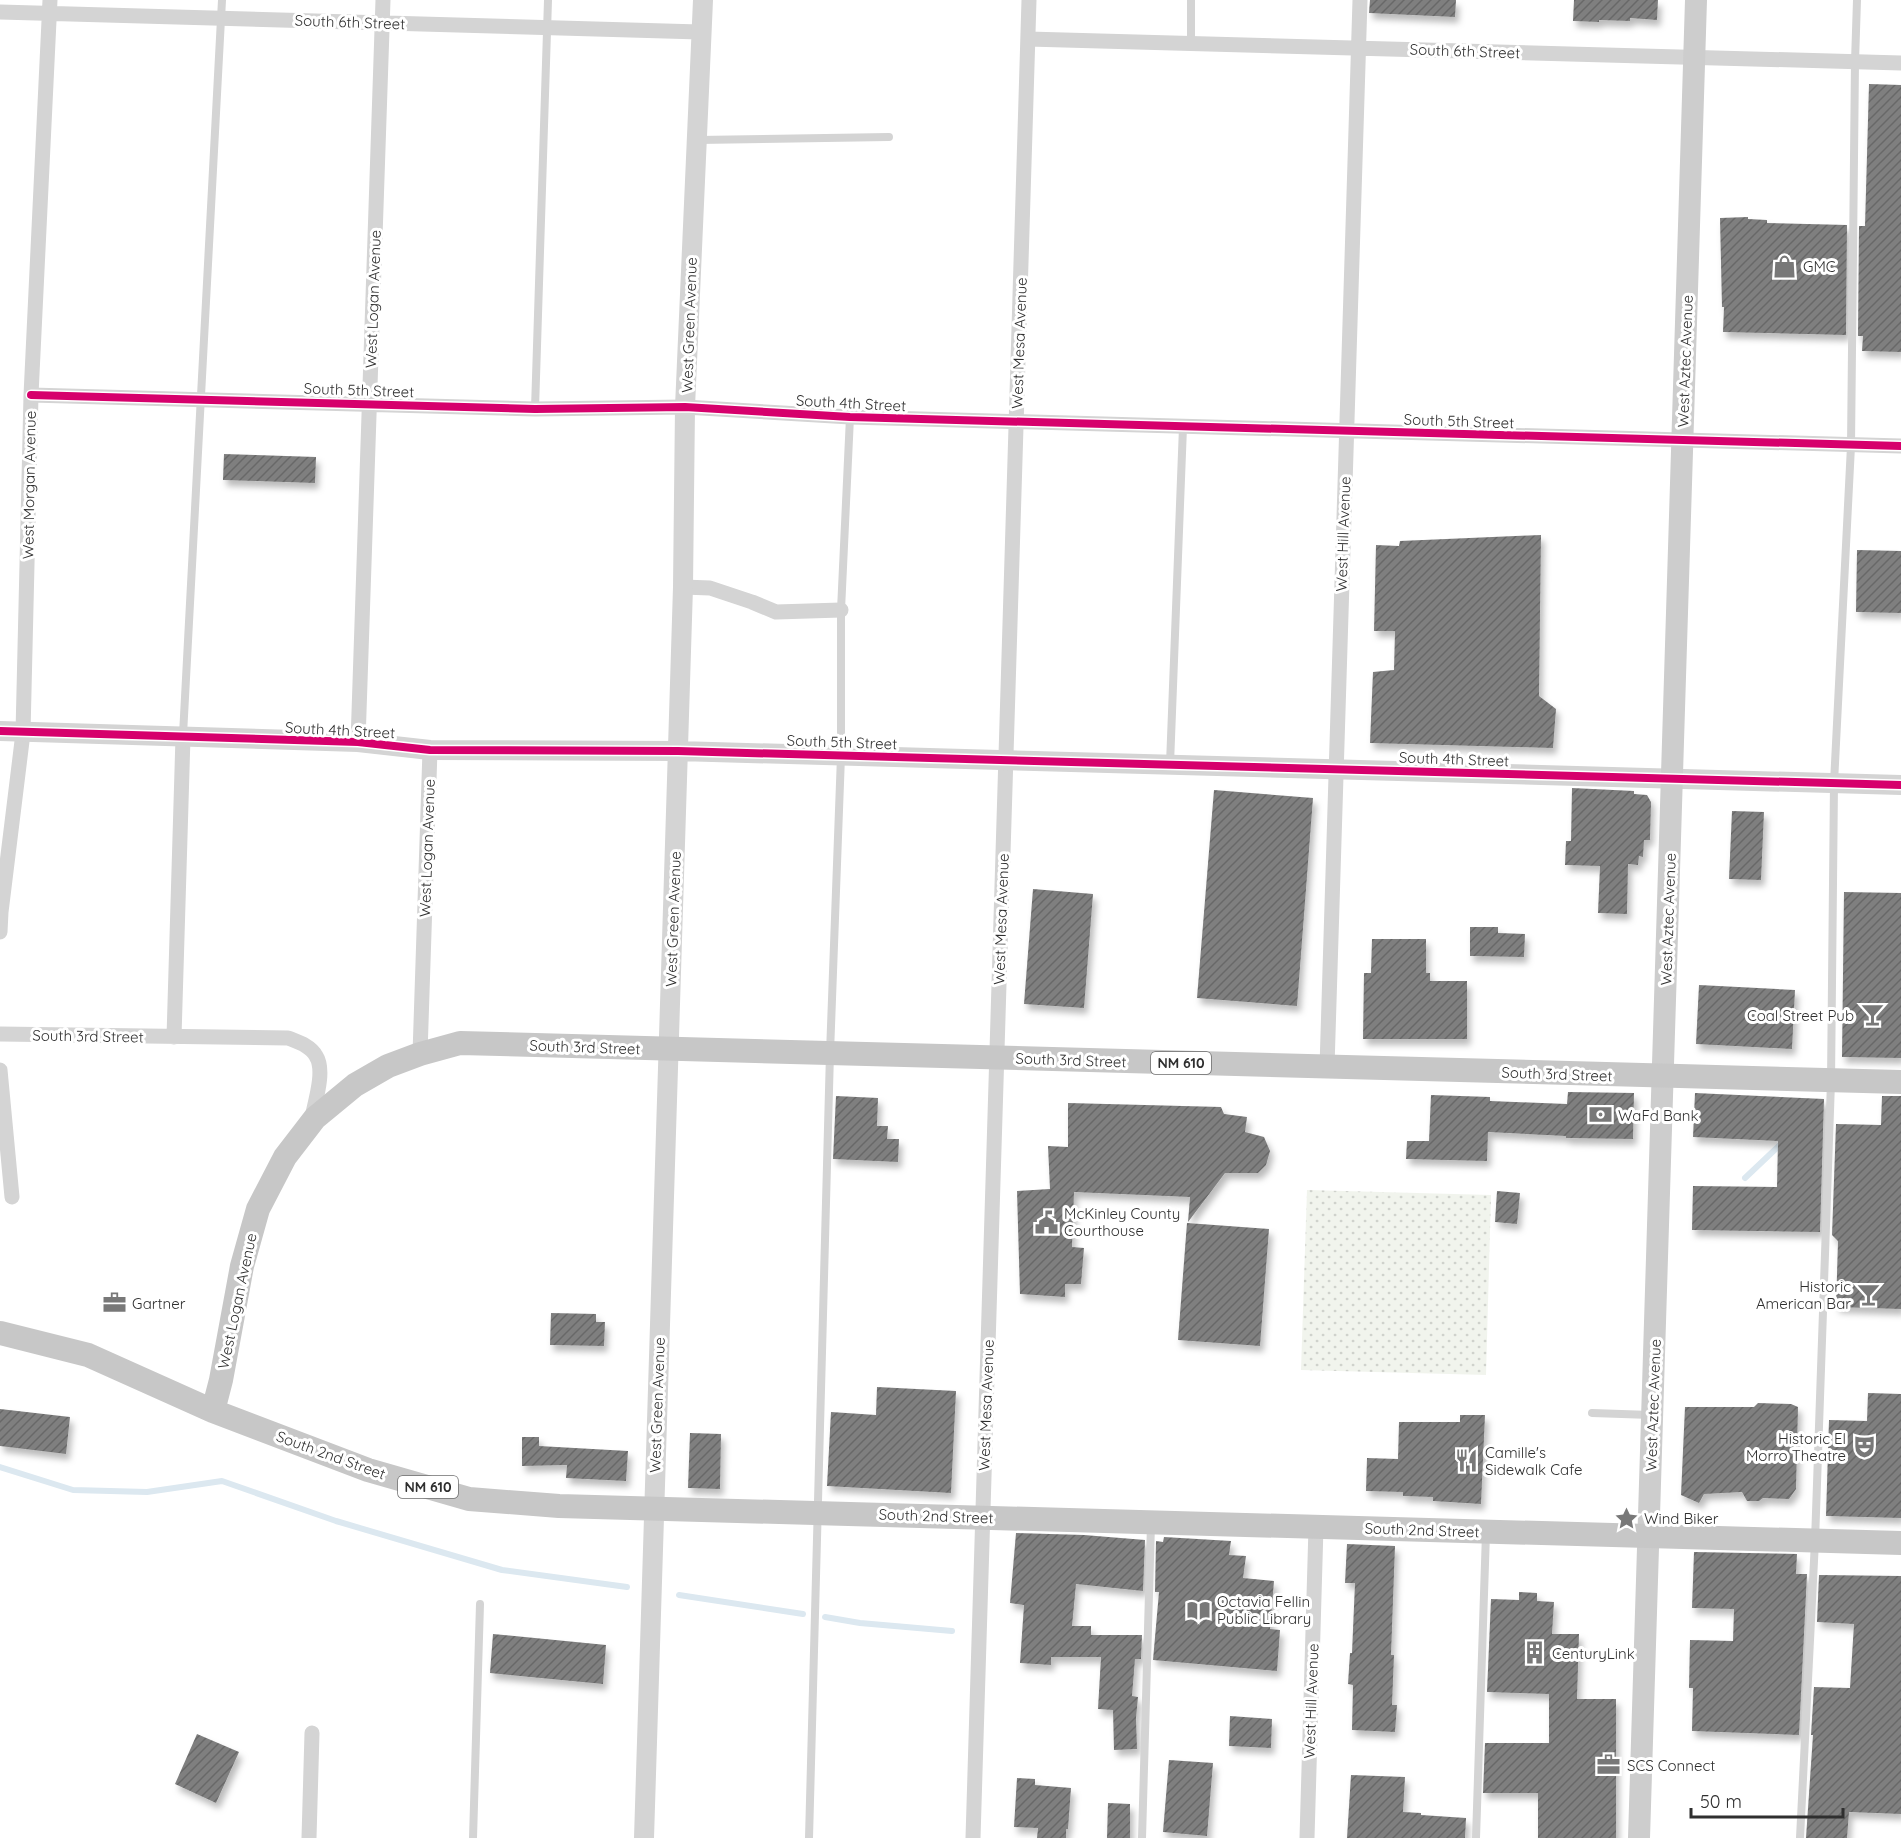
<svg xmlns="http://www.w3.org/2000/svg" width="1901" height="1838" viewBox="0 0 1901 1838" font-family="Quicksand,sans-serif">
  <defs>
    <pattern id="park-dots" width="8" height="8" patternUnits="userSpaceOnUse" patternTransform="scale(1.5)"><rect width="8" height="8" fill="#f1f4ed"/><path d="M2 2h.1M6 6h.1" fill="none" stroke="#cfd2cc" stroke-width="1.8" stroke-linecap="round"/></pattern>
    <pattern id="building-hatch" width="6" height="6" patternUnits="userSpaceOnUse" patternTransform="scale(1.5)"><rect width="6" height="6" fill="#7f7f7f"/><path d="M-1 1l2-2M0 6l6-6M5 7l2-2" fill="none" stroke="#686868"/></pattern>
    <filter id="shadow"><feDropShadow dx="3.5" dy="6" stdDeviation="3" flood-color="#0004"/></filter>
  </defs>
  <rect width="100%" height="100%" fill="#fff"/>
  <!-- park -->
  <path fill="url(#park-dots)" d="M1307,1190L1491,1195L1486,1375L1301,1370Z"/>
  <g fill="none" stroke-linecap="round" stroke-linejoin="round">
    <!-- stream -->
    <path stroke="#dce8f0" stroke-width="6" d="M1745,1178L1782,1143
      M0,1467L73,1490L147,1492L222,1481L336,1521L502,1570L627,1587
      M679,1595L803,1614
      M825,1617L860,1623L952,1631"/>
  </g>
  <!-- building -->
  <path fill="url(#building-hatch)" filter="url(#shadow)" d="M1370,0H1456L1455,17L1369,13Z
    M1574,0H1658L1657,20L1630,18V21L1599,20V22L1573,21Z
    M1869,84L1901,85V352L1862,351L1863,336H1858L1859,226H1865Z
    M1748,217V219L1767,220V223L1847,225L1846,335L1723,332L1724,307H1722L1720,218Z
    M224,454L316,457L315,483L223,480Z
    M1541,535L1539,696L1556,709L1553,748L1370,743L1373,672L1394,670L1395,631H1374L1376,545L1399,546L1400,541Z
    M1857,550L1901,551V613L1856,612Z
    M1572,788L1634,791V794L1647,795L1651,802L1650,840H1644L1643,857L1639,856L1638,865L1628,864L1627,914L1598,913L1600,866L1565,865L1566,841H1571Z
    M1214,790L1313,798L1297,1006L1197,998Z
    M1732,811L1764,812L1761,880L1729,879Z
    M1033,889L1093,894L1084,1008L1024,1004Z
    M1844,892L1901,893V1058L1842,1057Z
    M1470,927H1498V933L1525,934L1524,957L1470,956Z
    M1372,939H1426V973H1430V981H1467V1039H1363L1364,973H1371Z
    M1699,985L1795,990L1792,1049L1696,1044Z
    M1568,1092L1634,1093L1633,1139L1566,1138V1136L1488,1132L1487,1161L1406,1159L1407,1141H1429L1431,1095L1490,1097V1101L1567,1104Z
    M1695,1093L1824,1099L1820,1232L1692,1230L1693,1186L1777,1187L1778,1141L1693,1137Z
    M836,1096L878,1098L877,1126H888L887,1139H899L898,1162L833,1159Z
    M1882,1096H1901V1309L1836,1307L1838,1241L1832,1235L1836,1124L1881,1125Z
    M1068,1103L1221,1107L1224,1114L1247,1117L1245,1132L1264,1137L1270,1151L1266,1165L1258,1173H1225L1188,1222L1190,1197L1074,1192L1072,1247L1084,1248L1081,1284H1065V1297L1020,1294L1017,1191L1050,1189L1048,1146L1068,1147Z
    M1497,1191L1520,1193L1517,1224L1495,1222Z
    M1187,1223L1269,1229L1260,1346L1178,1340Z
    M551,1313L596,1314V1322H605L604,1346L550,1345Z
    M877,1387L956,1391L951,1493L827,1486L831,1412L876,1415Z
    M1868,1393L1901,1394V1518L1826,1516L1829,1420L1867,1421Z
    M1758,1403L1791,1404L1798,1407L1796,1489L1789,1499L1763,1498L1759,1501H1747L1742,1492L1704,1494L1699,1503L1681,1495L1685,1407H1754Z
    M0,1409L70,1417L66,1454L0,1446Z
    M1460,1415H1485L1481,1504L1433,1501V1497L1403,1496V1492L1366,1491L1367,1458L1398,1459L1399,1422H1460Z
    M690,1433L721,1434L720,1489L688,1488Z
    M522,1437H539V1446L628,1451L626,1481L566,1478L567,1465L522,1466Z
    M1016,1533L1084,1535L1145,1540L1143,1591L1076,1584L1072,1626H1091V1635H1142L1141,1659H1135L1132,1696L1138,1697L1136,1718L1137,1749L1114,1750L1113,1710L1098,1709L1101,1657H1051V1665L1020,1663L1024,1605L1010,1603Z
    M1164,1537L1231,1541L1229,1555L1246,1556L1243,1578L1274,1581L1270,1629L1280,1630L1277,1671L1153,1660L1159,1592H1155L1156,1541L1163,1542Z
    M1347,1544L1395,1546L1391,1655H1394L1392,1705H1397L1395,1732L1352,1730L1353,1685L1348,1684L1350,1653H1352L1355,1583H1345Z
    M1694,1552L1797,1554L1796,1574H1807L1799,1735L1692,1731L1693,1688H1689L1690,1640L1733,1641L1734,1609L1692,1608Z
    M1819,1575L1901,1576V1814L1849,1812L1847,1838H1806L1813,1735H1811L1814,1687L1850,1688L1854,1624L1817,1622Z
    M1519,1592L1537,1593V1601L1554,1602L1552,1634H1579L1577,1699H1616V1838H1538V1793H1483L1485,1743H1549V1694L1487,1692L1491,1599L1519,1600Z
    M493,1634L606,1645L603,1684L490,1673Z
    M1230,1716L1272,1719L1271,1748L1229,1746Z
    M197,1734L239,1752L216,1803L175,1784Z
    M1169,1760L1213,1763L1207,1836L1163,1832Z
    M1351,1775L1405,1777L1403,1812L1421,1813V1815L1466,1818L1465,1838H1347Z
    M1017,1778L1035,1779V1785L1071,1788L1068,1829H1066V1838H1037L1038,1828L1014,1827Z
    M1108,1803L1130,1804V1838H1107Z"/>
  <g fill="none" stroke-linecap="round" stroke-linejoin="round">
    <!-- service -->
    <path stroke="#d4d4d4" stroke-width="8" d="M1191,43V0
      M698,140L889,137
      M535,409L548,0
      M183,735L222,0
      M1170,764L1183,427
      M1592,1413L1651,1415
      M473,1838L480,1604
      M809,1838L830,1053L841,756V610L850,417
      M1142,1838L1151,1524
      M1476,1838L1486,1533
      M1800,1838L1815,1541L1831,1082L1834,783L1851,446L1855,62L1857,0"/>
    <!-- minor -->
    <path stroke="#d4d4d4" stroke-width="15" d="M0,12L700,32
      M1028,39L1901,63
      M31,395L535,409L685,407L850,417L1901,446
      M683,587L710,588L752,602L776,612L841,610
      M358,742L383,0
      M0,932L1,912L23,733L31,395L50,0
      M0,1034L288,1038C298,1042 311,1046 316,1056C326,1071 314,1105 311,1122
      M174,1037L183,737
      M420,1054L430,750
      M1327,1067L1360,0
      M0,1070L12,1197
      M309,1838L312,1733
      M973,1838L1029,0
      M1307,1838L1316,1527"/>
    <!-- tertiary -->
    <path stroke="#d4d4d4" stroke-width="20" d="M0,731L358,742L430,750L678,751L1901,785
      M644,1838L683,587L685,407L703,0"/>
    <!-- secondary -->
    <path stroke="#cdcdcd" stroke-width="22" d="M1639,1838L1696,0"/>
    <!-- primary -->
    <path stroke="#c7c7c7" stroke-width="24" d="M0,1333L88,1355L213,1411L368,1470L469,1499L559,1506L1901,1543
      M213,1411L221,1380L242,1266L258,1209L285,1157L315,1118L355,1085L388,1066L420,1054L460,1043L1901,1082"/>
    <defs>
      <path id="cycleway" d="M31,395L535,409L685,407L850,417L1901,446
        M0,731L358,742L430,750L678,751L1901,785"/>
    </defs>
    <!-- cycleway casing -->
    <use href="#cycleway" stroke="#fff" stroke-width="11"/>
    <!-- cycleway -->
    <use href="#cycleway" stroke="#d6006c" stroke-width="8"/>
  </g>
  <!-- icons -->
  <defs>
    <symbol id="shop-bare" viewBox="-9 -9 18 18"><path d="M-5-2.5h2.3a2.7 3.5 0 0 1 5.4 0H5L5.5 6h-11ZM-1.5-2.5h3a1.5 2.3 0 0 0-3 0Z" fill="#787878" stroke="#fff" stroke-width="2.5" paint-order="stroke"/></symbol>
    <symbol id="bar-bare" viewBox="-9 -9 18 18"><path d="M-6-5H6L.8 .8V4.5H3.5V6h-7V4.5H-.8V.8Z" fill="#787878" stroke="#fff" stroke-width="2.5" paint-order="stroke"/></symbol>
    <symbol id="bank-bare" viewBox="-9 -9 18 18"><path d="M-6-4H6V4H-6ZM0-2.3a2.3 2.3 0 1 0 0 4.6a2.3 2.3 0 1 0 0-4.6Z" fill="#787878" stroke="#fff" stroke-width="2.5" paint-order="stroke"/></symbol>
    <symbol id="civic-bare" viewBox="-9 -9 18 18"><path d="M-.6-6.5H3V-4.5H.6V-3L4-1V1h2V6H-6V1h2V-1L-.6-3ZM-1.2 2.5V6h2.4V2.5Z" fill="#787878" stroke="#fff" stroke-width="2.5" paint-order="stroke"/></symbol>
    <symbol id="office-bare" viewBox="-9 -9 18 18"><path d="M-6-3h4V-5.5h4V-3h4V5H-6ZM-1-4.5V-3h2v-1.5ZM-6 0V1H6V0Z" fill="#787878" stroke="#fff" stroke-width="2.5" paint-order="stroke"/></symbol>
    <symbol id="theatre-bare" viewBox="-9 -9 18 18"><path d="M-5-5.5Q0-4 5-5.5V0Q5 5 0 6Q-5 5-5 0ZM-3.3-2.5H-1v1.5H-3.3ZM1-2.5H3.3v1.5H1ZM-2.8 1Q0 5.5 2.8 1Z" fill="#787878" stroke="#fff" stroke-width="2.5" paint-order="stroke"/></symbol>
    <symbol id="restaurant-bare" viewBox="-9 -9 18 18"><path d="M-5-6h1v4h1v-4h1v4h1v-4h1v5L-1.5 .5V6h-2V.5L-5-1ZM5-6V6H3V1.5H1.5Q1.5-4 5-6Z" fill="#787878" stroke="#fff" stroke-width="2.5" paint-order="stroke"/></symbol>
    <symbol id="sight-bare" viewBox="-9 -9 18 18"><path d="M0-6L1.8-2.2L6-1.7L2.9 1.2L3.7 5.4L0 3.3L-3.7 5.4L-2.9 1.2L-6-1.7L-1.8-2.2Z" fill="#787878" stroke="#fff" stroke-width="2.5" paint-order="stroke"/></symbol>
    <symbol id="library-bare" viewBox="-9 -9 18 18"><path d="M-6-4Q-3-5.5-.7-3.5V5Q-3 3-6 4ZM6-4Q3-5.5 .7-3.5V5Q3 3 6 4Z" fill="#787878" stroke="#fff" stroke-width="2.5" paint-order="stroke"/></symbol>
    <symbol id="building-bare" viewBox="-9 -9 18 18"><path d="M-4-6H4V6H1V3H-1V6H-4ZM-2.5-4.3h1.7v1.8h-1.7ZM.8-4.3h1.7v1.8H.8ZM-2.5-1h1.7V.8h-1.7ZM.8-1h1.7V.8H.8Z" fill="#787878" stroke="#fff" stroke-width="2.5" paint-order="stroke"/></symbol>
  </defs>
  <g fill-rule="evenodd">
    <use href="#shop-bare" x="1768" y="250" width="33" height="33"/>
    <use href="#bar-bare" x="1856" y="998" width="33" height="33"/>
    <use href="#bank-bare" x="1584" y="1098" width="33" height="33"/>
    <use href="#civic-bare" x="1030" y="1206" width="33" height="33"/>
    <use href="#bar-bare" x="1852" y="1278" width="33" height="33"/>
    <use href="#office-bare" x="98" y="1286" width="33" height="33"/>
    <use href="#theatre-bare" x="1848" y="1430" width="33" height="33"/>
    <use href="#restaurant-bare" x="1450" y="1444" width="33" height="33"/>
    <use href="#sight-bare" x="1610" y="1502" width="33" height="33"/>
    <use href="#library-bare" x="1182" y="1594" width="33" height="33"/>
    <use href="#building-bare" x="1518" y="1636" width="33" height="33"/>
    <use href="#office-bare" x="1592" y="1748" width="33" height="33"/>
  </g>
  <g text-anchor="middle" dominant-baseline="central" stroke-width="6" stroke-linejoin="round" paint-order="stroke">
    <!-- shield labels -->
    <g fill="#fff" stroke="#6d6d6d" stroke-width="1.5">
      <rect x="1151" y="1052" width="60" height="22" rx="4.5"/>
      <rect x="398" y="1476" width="60" height="22" rx="4.5"/>
    </g>
    <g font-size="14" font-weight="bold" fill="#2f2f2f">
      <text x="1181" y="1063">NM 610</text>
      <text x="428" y="1487">NM 610</text>
    </g>
    <!-- street labels -->
    <g font-size="15" fill="#2f2f2f" stroke="#fff">
      <text transform="translate(350 22) rotate(2)">South 6th Street</text>
      <text transform="translate(1465 51) rotate(2)">South 6th Street</text>
      <text transform="translate(373 299) rotate(-88)">West Logan Avenue</text>
      <text transform="translate(689 325) rotate(-88)">West Green Avenue</text>
      <text transform="translate(1019 343) rotate(-88)">West Mesa Avenue</text>
      <text transform="translate(1685 361) rotate(-88)">West Aztec Avenue</text>
      <text transform="translate(359 390) rotate(2)">South 5th Street</text>
      <text transform="translate(851 403) rotate(3)">South 4th Street</text>
      <text transform="translate(1459 421) rotate(2)">South 5th Street</text>
      <text transform="translate(29 485) rotate(-89)">West Morgan Avenue</text>
      <text transform="translate(1343 534) rotate(-88)">West Hill Avenue</text>
      <text transform="translate(340 730) rotate(3)">South 4th Street</text>
      <text transform="translate(842 742) rotate(2)">South 5th Street</text>
      <text transform="translate(1454 759) rotate(2)">South 4th Street</text>
      <text transform="translate(427 848) rotate(-88)">West Logan Avenue</text>
      <text transform="translate(673 919) rotate(-88)">West Green Avenue</text>
      <text transform="translate(1001 919) rotate(-88)">West Mesa Avenue</text>
      <text transform="translate(1668 919) rotate(-88)">West Aztec Avenue</text>
      <text transform="translate(88 1036) rotate(1)">South 3rd Street</text>
      <text transform="translate(585 1047) rotate(2)">South 3rd Street</text>
      <text transform="translate(1071 1060) rotate(2)">South 3rd Street</text>
      <text transform="translate(1557 1074) rotate(2)">South 3rd Street</text>
      <text transform="translate(237 1301) rotate(-78)">West Logan Avenue</text>
      <text transform="translate(657 1405) rotate(-88)">West Green Avenue</text>
      <text transform="translate(986 1405) rotate(-88)">West Mesa Avenue</text>
      <text transform="translate(1653 1405) rotate(-88)">West Aztec Avenue</text>
      <text transform="translate(331 1455) rotate(20)">South 2nd Street</text>
      <text transform="translate(936 1516) rotate(2)">South 2nd Street</text>
      <text transform="translate(1422 1530) rotate(2)">South 2nd Street</text>
      <text transform="translate(1311 1701) rotate(-88)">West Hill Avenue</text>
    </g>
    <!-- poi labels -->
    <g font-size="15" fill="#2f2f2f" stroke="#fff" text-anchor="start">
      <text x="1803" y="266">GMC</text>
      <text x="1854" y="1015" text-anchor="end">Coal Street Pub</text>
      <text x="1618" y="1115">WaFd Bank</text>
      <text x="1064" y="1213">McKinley County<tspan x="1064" dy="17">Courthouse</tspan></text>
      <text x="1851" y="1286" text-anchor="end">Historic<tspan x="1851" dy="17">American Bar</tspan></text>
      <text x="132" y="1303">Gartner</text>
      <text x="1846" y="1438" text-anchor="end">Historic El<tspan x="1846" dy="17">Morro Theatre</tspan></text>
      <text x="1485" y="1452">Camille's<tspan x="1485" dy="17">Sidewalk Cafe</tspan></text>
      <text x="1644" y="1518">Wind Biker</text>
      <text x="1217" y="1601">Octavia Fellin<tspan x="1217" dy="17">Public Library</tspan></text>
      <text x="1552" y="1653">CenturyLink</text>
      <text x="1627" y="1765">SCS Connect</text>
    </g>
  </g>
  <!-- scale -->
  <path d="M1691 1808v9h152v-9" fill="none" stroke="#2f2f2f" stroke-width="3"/>
  <text x="1700" y="1808" font-size="18" fill="#2f2f2f" stroke="#ffffff" stroke-width="4.5" paint-order="stroke">50 m</text>
</svg>
